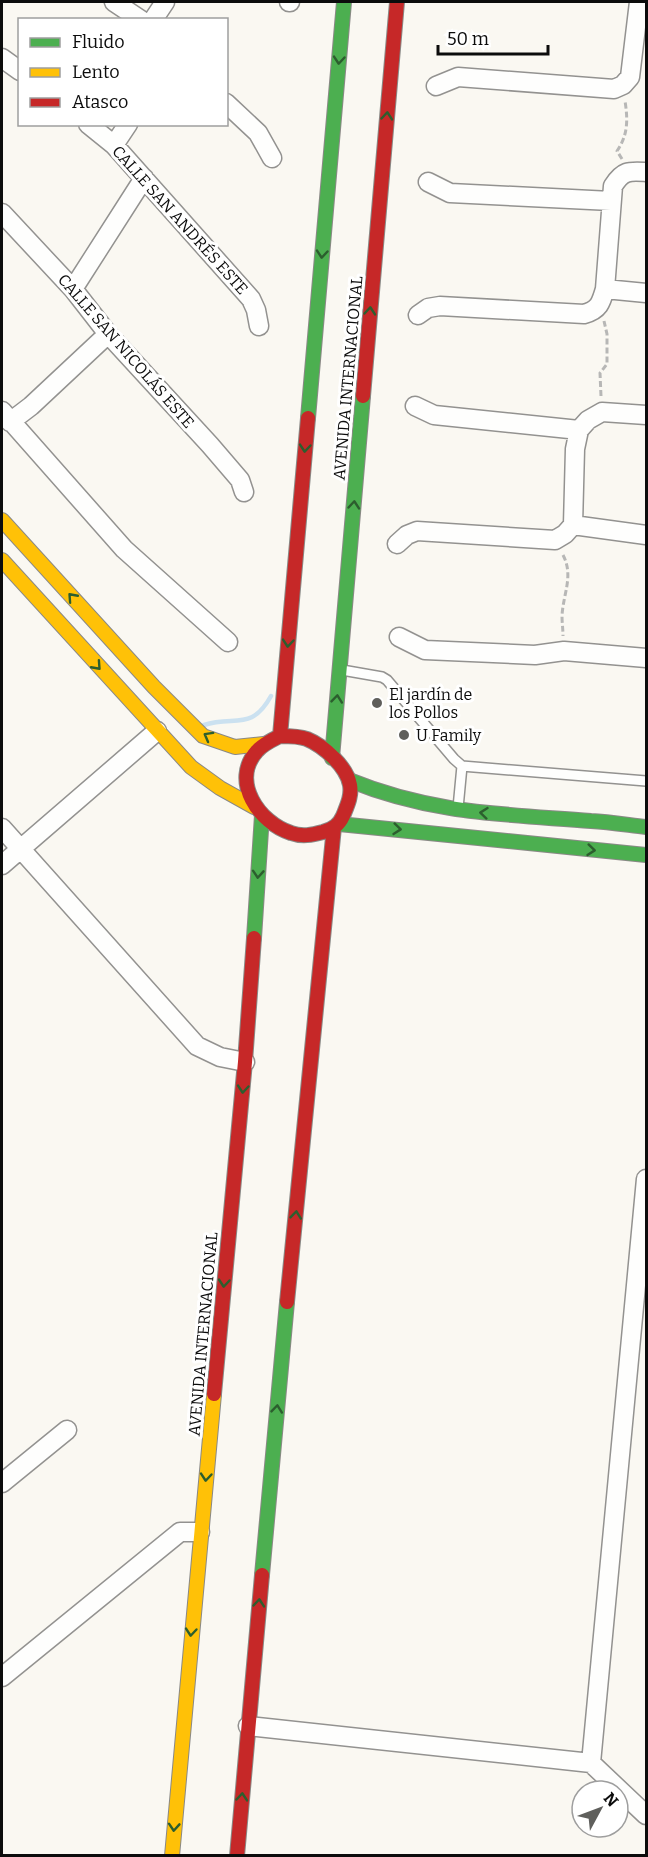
<svg xmlns="http://www.w3.org/2000/svg" width="648" height="1857" viewBox="0 0 648 1857" font-family="Bitter,serif">
  <rect width="100%" height="100%" fill="#faf8f2"/>
  <g fill="none" stroke-linecap="round" stroke-linejoin="round">
    <!-- stream -->
    <path stroke="#cbe1f0" stroke-width="4.5" d="M204,725C235,715 251,732 271,696"/>
    <defs>
      <path id="lane" d="M342,670L382,677L387,680L454,759L462,766L646,781
        M458,808L462,766"/>
      <path id="street" d="M114,2L141,20
        M289,2H290
        M153,20L165,2
        M2,58L20,71
        M436,86L458,77L614,89L623,85L630,77L639,2
        M226,103L258,133L272,158
        M88,124L114,145L251,299L256,310L259,326
        M114,145L128,124
        M428,182L450,193L611,201
        M2,213L73,289L108,334L210,445L240,480L244,492
        M73,289L144,178
        M605,289L646,293
        M418,315L428,308L440,306L584,314C599,310 601,303 605,289L613,186C623,170 629,171 646,172
        M415,406L434,415L579,430
        M2,411L124,549L228,642
        M10,422L31,406L108,334
        M573,525L646,535
        M397,544L407,535L417,531L555,540L565,534L573,525L575,449L579,430L588,420L602,412L646,415
        M399,637L425,650L535,655L564,651L646,658
        M2,828L197,1046L220,1057L245,1062
        M2,865L157,731
        M2,1483L67,1430
        M2,1677L180,1532H200
        M248,1726L591,1763L646,1815
        M591,1763L646,1179"/>
      <path id="fast" d="M308,418L344,2
        M332,758L363,396
        M349,780C432,814 504,814 591,821C610,822 628,825 646,827
        M339,824L646,855
        M254,938L262,815
        M262,1575L287,1302"/>
      <path id="slow" d="M2,520L154,687L203,736L235,747L264,744
        M2,560L191,767L220,788L254,807
        M172,1856L214,1394"/>
      <path id="jam" d="M363,396L397,2
        M280,736L308,418
        M280,736C289,736 299,736 307,739C324,746 347,767 350,785C352,796 347,806 343,816C339,825 333,829 323,832C312,835 302,837 291,833C259,823 230,781 257,751C263,744 272,740 280,736Z
        M287,1302L334,827
        M214,1394L245,1062L254,938
        M237,1856L262,1575"/>
    </defs>
    <!-- lane casing -->
    <use href="#lane" stroke="#939290" stroke-width="12"/>
    <!-- street casing -->
    <use href="#street" stroke="#939290" stroke-width="21"/>
    <!-- fast casing -->
    <use href="#fast" stroke="#8a8986" stroke-width="16"/>
    <!-- slow casing -->
    <use href="#slow" stroke="#8a8986" stroke-width="16"/>
    <!-- jam casing -->
    <use href="#jam" stroke="#8a8986" stroke-width="16"/>
    <!-- path -->
    <path stroke="#b7b7b6" stroke-width="3" stroke-dasharray="6 3" stroke-linecap="butt" d="M622,159L617,151C628,135 628,120 625,101
      M601,396L600,373L607,364V334L604,321
      M563,555C574,576 563,594 562,616C562,623 563,629 563,636"/>
    <!-- lane -->
    <use href="#lane" stroke="#fefefd" stroke-width="9"/>
    <!-- street -->
    <use href="#street" stroke="#fefefd" stroke-width="18"/>
    <!-- fast -->
    <use href="#fast" stroke="#4caf50" stroke-width="14"/>
    <!-- slow -->
    <use href="#slow" stroke="#ffc107" stroke-width="14"/>
    <!-- jam -->
    <use href="#jam" stroke="#c62828" stroke-width="14"/>
  </g>
  <!-- one-way arrows -->
  <defs><path id="oneway-chevron" d="M-2-3.5L2.5 0L-2 3.5" fill="none" stroke-width="1.6" stroke-linecap="round" stroke-linejoin="round" transform="scale(1.5)"/></defs>
  <g stroke="#2c5e2e">
    <use href="#oneway-chevron" transform="translate(339 60) rotate(95)"/>
    <use href="#oneway-chevron" transform="translate(387 116) rotate(-85)"/>
    <use href="#oneway-chevron" transform="translate(322 254) rotate(95)"/>
    <use href="#oneway-chevron" transform="translate(370 311) rotate(-85)"/>
    <use href="#oneway-chevron" transform="translate(305 448) rotate(95)"/>
    <use href="#oneway-chevron" transform="translate(354 505) rotate(-85)"/>
    <use href="#oneway-chevron" transform="translate(72 597) rotate(-132)"/>
    <use href="#oneway-chevron" transform="translate(288 643) rotate(95)"/>
    <use href="#oneway-chevron" transform="translate(97 666) rotate(48)"/>
    <use href="#oneway-chevron" transform="translate(337 699) rotate(-84)"/>
    <use href="#oneway-chevron" transform="translate(208 736) rotate(-151)"/>
    <use href="#oneway-chevron" transform="translate(484 813) rotate(-174)"/>
    <use href="#oneway-chevron" transform="translate(397 829) rotate(6)"/>
    <use href="#oneway-chevron" transform="translate(591 850) rotate(6)"/>
    <use href="#oneway-chevron" transform="translate(258 874) rotate(94)"/>
    <use href="#oneway-chevron" transform="translate(243 1089) rotate(95)"/>
    <use href="#oneway-chevron" transform="translate(296 1215) rotate(-84)"/>
    <use href="#oneway-chevron" transform="translate(224 1283) rotate(95)"/>
    <use href="#oneway-chevron" transform="translate(277 1409) rotate(-84)"/>
    <use href="#oneway-chevron" transform="translate(206 1477) rotate(95)"/>
    <use href="#oneway-chevron" transform="translate(259 1603) rotate(-85)"/>
    <use href="#oneway-chevron" transform="translate(191 1632) rotate(95)"/>
    <use href="#oneway-chevron" transform="translate(242 1797) rotate(-85)"/>
    <use href="#oneway-chevron" transform="translate(174 1827) rotate(94)"/>
  </g>
  <!-- markers -->
  <g fill="#5f5f5c" stroke="#fff" stroke-width="2">
    <circle cx="377" cy="703" r="6"/>
    <circle cx="404" cy="735" r="6"/>
  </g>
  <g text-anchor="middle" dominant-baseline="central" stroke-width="6" stroke-linejoin="round" paint-order="stroke">
    <!-- street labels -->
    <g font-size="16" fill="#0c0c0c" stroke="#fff">
      <text transform="translate(180 220) rotate(48)">CALLE SAN ANDRÉS ESTE</text>
      <text transform="translate(126 351) rotate(49)">CALLE SAN NICOLÁS ESTE</text>
      <text transform="translate(348 378) rotate(-85)">AVENIDA INTERNACIONAL</text>
      <text transform="translate(203 1334) rotate(-85)">AVENIDA INTERNACIONAL</text>
    </g>
    <!-- poi labels -->
    <g font-size="16" fill="#0c0c0c" stroke="#fff" text-anchor="start">
      <text x="389" y="694">El jardín de<tspan x="389" dy="18">los Pollos</tspan></text>
      <text x="416" y="735">U Family</text>
    </g>
  </g>
  <!-- border -->
  <rect width="648" height="1857" fill="none" stroke="#0c0c0c" stroke-width="6"/>
  <!-- legend -->
  <rect x="18" y="18" width="210" height="108" fill="#ffffff" stroke="#9e9e9e" stroke-width="1.5"/>
  <rect x="30" y="38" width="30" height="9" fill="#4caf50" stroke="#9e9e9e" stroke-width="1.5"/>
  <text x="72" y="48" font-size="18" fill="#0c0c0c">Fluido</text>
  <rect x="30" y="68" width="30" height="9" fill="#ffc107" stroke="#9e9e9e" stroke-width="1.5"/>
  <text x="72" y="78" font-size="18" fill="#0c0c0c">Lento</text>
  <rect x="30" y="98" width="30" height="9" fill="#c62828" stroke="#9e9e9e" stroke-width="1.5"/>
  <text x="72" y="108" font-size="18" fill="#0c0c0c">Atasco</text>
  <!-- north arrow -->
  <g transform="translate(600 1809) rotate(49)"><circle r="28" fill="#ffffff" stroke="#9e9e9e" stroke-width="1.5"/>
  <path d="M0-4.5L10 22L0 15L-10 22Z" fill="#5f5f5c"/>
  <text y="-9" font-size="16" font-weight="bold" text-anchor="middle" fill="#0c0c0c">N</text>
  </g>
  <!-- scale -->
  <path d="M438 45v9h110v-9" fill="none" stroke="#0c0c0c" stroke-width="3"/>
  <text x="447" y="45" font-size="18" fill="#0c0c0c" stroke="#ffffff" stroke-width="4.5" paint-order="stroke">50 m</text>
</svg>
